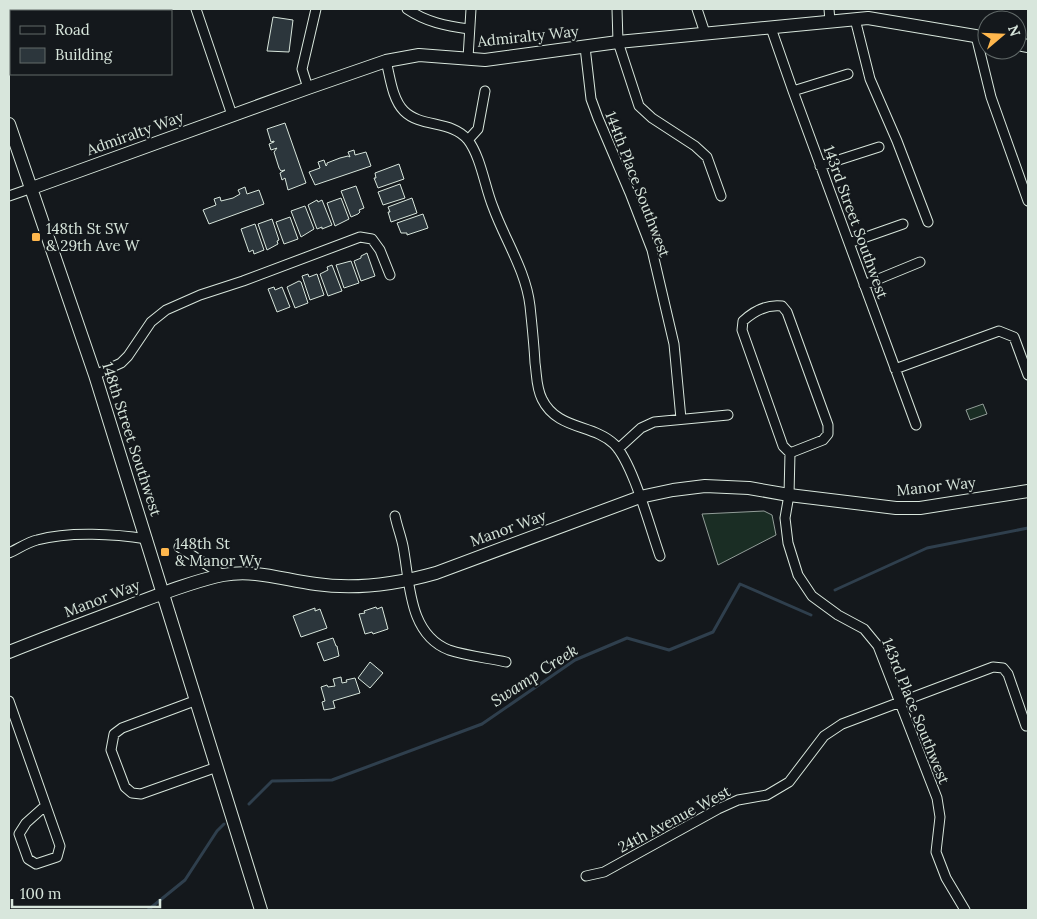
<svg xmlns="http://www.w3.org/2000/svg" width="1037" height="919" viewBox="0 0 1037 919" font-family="Lora,serif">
  <rect width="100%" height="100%" fill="#14181c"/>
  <!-- green -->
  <path fill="#1a2d24" stroke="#939e99" d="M983,404L987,414L970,420L966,410Z
    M764,511L772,515L776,535L718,565L702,514Z"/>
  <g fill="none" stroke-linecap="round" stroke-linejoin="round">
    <!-- stream -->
    <path stroke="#2f3f4d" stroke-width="3" d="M835,590L927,548L1028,528
      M249,804L272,781L332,780L482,724L575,660L627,638L669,650L713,632L740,584L811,615
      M148,910L185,880L217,831L224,824"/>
  </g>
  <!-- building -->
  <path fill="#2c363c" stroke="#d8e6dc" d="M273,17L293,20L289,52L267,51Z
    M285,123L306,183L288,190L285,178L282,180L280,173L285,170L281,171L279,168L274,152L277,148L271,150L269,144L274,142V141L271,142L267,129Z
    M354,150L355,155L366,152L371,166L315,185L309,172L320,168L318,162L324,160L326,166L327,165V163L340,158L348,156L350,157L348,152Z
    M399,164L404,179L378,188L374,178H376L375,173Z
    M400,184L405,198L383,205L378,192Z
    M356,186L364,208L359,210L360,212L358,214L351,217L341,191Z
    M245,187L247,194L259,190L264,204L209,224L203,210L216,205L214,199L220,197L221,201L233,198L240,194L238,190Z
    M341,198L349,219L335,226L327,203Z
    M412,198L417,213L391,222L388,212H390L388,207Z
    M317,200L318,202L322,200L332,225L322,229V227L317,229L308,205Z
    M305,206L314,229L301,237L291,211Z
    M423,214L428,228L407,235V233H401L397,223Z
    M290,217L298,239L284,244L276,222Z
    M272,219L279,240L277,241L278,244L267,250L258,224Z
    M255,224L264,250L254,254L253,250L249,252L241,229Z
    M367,253L375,276L361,281L354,261L361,258V256Z
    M351,261L359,283L344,288L336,265Z
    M332,265L342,291L328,296L320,274L328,270L327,267Z
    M308,274L309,277L317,274L324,295L310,300L302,276Z
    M299,281L301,282L308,303L295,308L287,287Z
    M274,287L275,290L282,287L290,307L277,312L268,289Z
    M376,607L377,609L382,607L388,629L373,634L372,632L365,634L359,614L365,613L364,611Z
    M315,608V611L320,609L327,628L301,637L293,616Z
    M333,638L336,646H337L339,656L324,661L317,643Z
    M370,662L383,673L370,688L358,678Z
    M341,677L342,683L347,682L346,680L355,678L360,693L333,701L335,708L324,710L322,702L325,701L321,687L327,685L328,687L335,686L333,679Z"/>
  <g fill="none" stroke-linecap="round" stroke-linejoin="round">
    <defs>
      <path id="street" d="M196,9L232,115
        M407,9C426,22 446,26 469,29
        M617,9L618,42L639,106L652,118L695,146L707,157L721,196
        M697,9L705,33
        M829,9L830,21
        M855,19L870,79L897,141L928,222
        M771,28L793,91L916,425
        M976,36L991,97L1028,201
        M585,47L591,99L598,118L630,193L652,250L674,344L681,419
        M468,58L471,9
        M386,61C390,76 392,99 404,111C421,128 452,120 468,140C481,157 485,188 493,207C505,240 526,271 530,306C532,325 534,344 535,363C537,376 536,387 542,399C557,430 593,424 614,444C633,463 650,528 660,556
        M308,88L302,69L316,9
        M793,91L848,74
        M468,140L478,129L485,91
        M820,166L879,147
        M9,196L32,188
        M849,243L903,224
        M864,285L920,262
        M895,369L999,331L1014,337L1028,375
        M95,375L121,363L128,356L151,322L166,310L200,295L243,281L360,237L372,239L380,250L390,275
        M618,449L641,428L654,422L728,415
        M790,453L823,440L828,434V425L787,312L782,306C767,304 753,312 743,321L742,330L783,446L790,453L789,495L785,518L788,543L798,575L812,596L838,615L864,629L878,646L937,798L940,817L936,852L946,878L965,910
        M395,516C397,526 401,536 403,546C410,582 408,634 449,650C467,656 488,658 506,662
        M179,547L223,575
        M9,553C18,549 28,542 37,540C70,531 115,534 147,539
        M197,700L122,728L114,734L111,750L125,787L132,793L141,794L217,767
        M9,701L60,846L57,857L36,864L28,859L19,834L26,823L45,806
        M586,876L604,872L718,809L738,800L767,795L789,782L824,736L842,724L993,667L1003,668L1008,674L1026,726"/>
      <path id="secondary" d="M1017,44L1028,46
        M9,124L95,375L261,910
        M32,188L308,88L386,61L419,55L485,60L618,42L868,18L987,38
        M9,652C49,636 89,621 129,606C158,595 193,581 223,575C255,569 284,580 316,584C356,590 397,584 436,573L640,497L673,490L705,486L749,488L789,495L896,508H920L1028,491"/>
    </defs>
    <!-- street casing -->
    <use href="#street" stroke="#d8e6dc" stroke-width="11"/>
    <!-- secondary casing -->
    <use href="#secondary" stroke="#d8e6dc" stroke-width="14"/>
    <!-- street -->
    <use href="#street" stroke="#14181c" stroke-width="9"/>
    <!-- secondary -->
    <use href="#secondary" stroke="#14181c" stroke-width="12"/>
  </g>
  <!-- markers -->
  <g fill="#ffb74d" stroke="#14181c" stroke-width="2">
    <rect x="31" y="232" width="10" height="10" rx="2.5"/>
    <rect x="160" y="547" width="10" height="10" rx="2.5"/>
  </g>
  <g text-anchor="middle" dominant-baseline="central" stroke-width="4" stroke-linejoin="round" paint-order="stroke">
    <!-- street labels -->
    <g font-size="15" fill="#d8e6dc" stroke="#14181c">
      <text transform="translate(528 36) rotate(-6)">Admiralty Way</text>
      <text transform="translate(135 133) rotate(-20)">Admiralty Way</text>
      <text transform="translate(638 184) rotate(69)">144th Place Southwest</text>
      <text transform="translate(856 222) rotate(70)">143rd Street Southwest</text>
      <text transform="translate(132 439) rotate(72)">148th Street Southwest</text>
      <text transform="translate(936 486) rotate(-6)">Manor Way</text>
      <text transform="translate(508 528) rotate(-20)">Manor Way</text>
      <text transform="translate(102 598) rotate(-21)">Manor Way</text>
      <text transform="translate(916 711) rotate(68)">143rd Place Southwest</text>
      <text transform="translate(674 819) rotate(-28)">24th Avenue West</text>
    </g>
    <!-- poi labels -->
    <g font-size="15" fill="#d8e6dc" stroke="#14181c" text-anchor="start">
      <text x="46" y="228">148th St SW<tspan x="46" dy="17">&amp; 29th Ave W</tspan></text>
      <text x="175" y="543">148th St<tspan x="175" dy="17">&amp; Manor Wy</tspan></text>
    </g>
    <!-- water labels -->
    <g font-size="16" font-style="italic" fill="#d8e6dc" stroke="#14181c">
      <text transform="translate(534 675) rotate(-33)">Swamp Creek</text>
    </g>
  </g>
  <!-- border -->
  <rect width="1037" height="919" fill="none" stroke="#d8e6dc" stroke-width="20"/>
  <!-- legend -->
  <rect x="10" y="10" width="162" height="65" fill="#14181c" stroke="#626a69"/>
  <rect x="20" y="26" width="25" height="8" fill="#14181c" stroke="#626a69"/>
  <text x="55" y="35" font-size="15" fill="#d8e6dc">Road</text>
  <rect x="20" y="48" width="25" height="15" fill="#2c363c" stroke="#626a69"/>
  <text x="55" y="60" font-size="15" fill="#d8e6dc">Building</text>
  <!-- north arrow -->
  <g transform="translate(1002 35) rotate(71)"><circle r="24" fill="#14181c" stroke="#626a69"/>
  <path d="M0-4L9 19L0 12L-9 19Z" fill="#ffb74d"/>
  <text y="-8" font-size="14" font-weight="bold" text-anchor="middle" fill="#d8e6dc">N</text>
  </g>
  <!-- scale -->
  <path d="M12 899v8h148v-8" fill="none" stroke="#d8e6dc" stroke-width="2.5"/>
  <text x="20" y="899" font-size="15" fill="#d8e6dc" stroke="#14181c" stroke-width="4" paint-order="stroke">100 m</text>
</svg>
